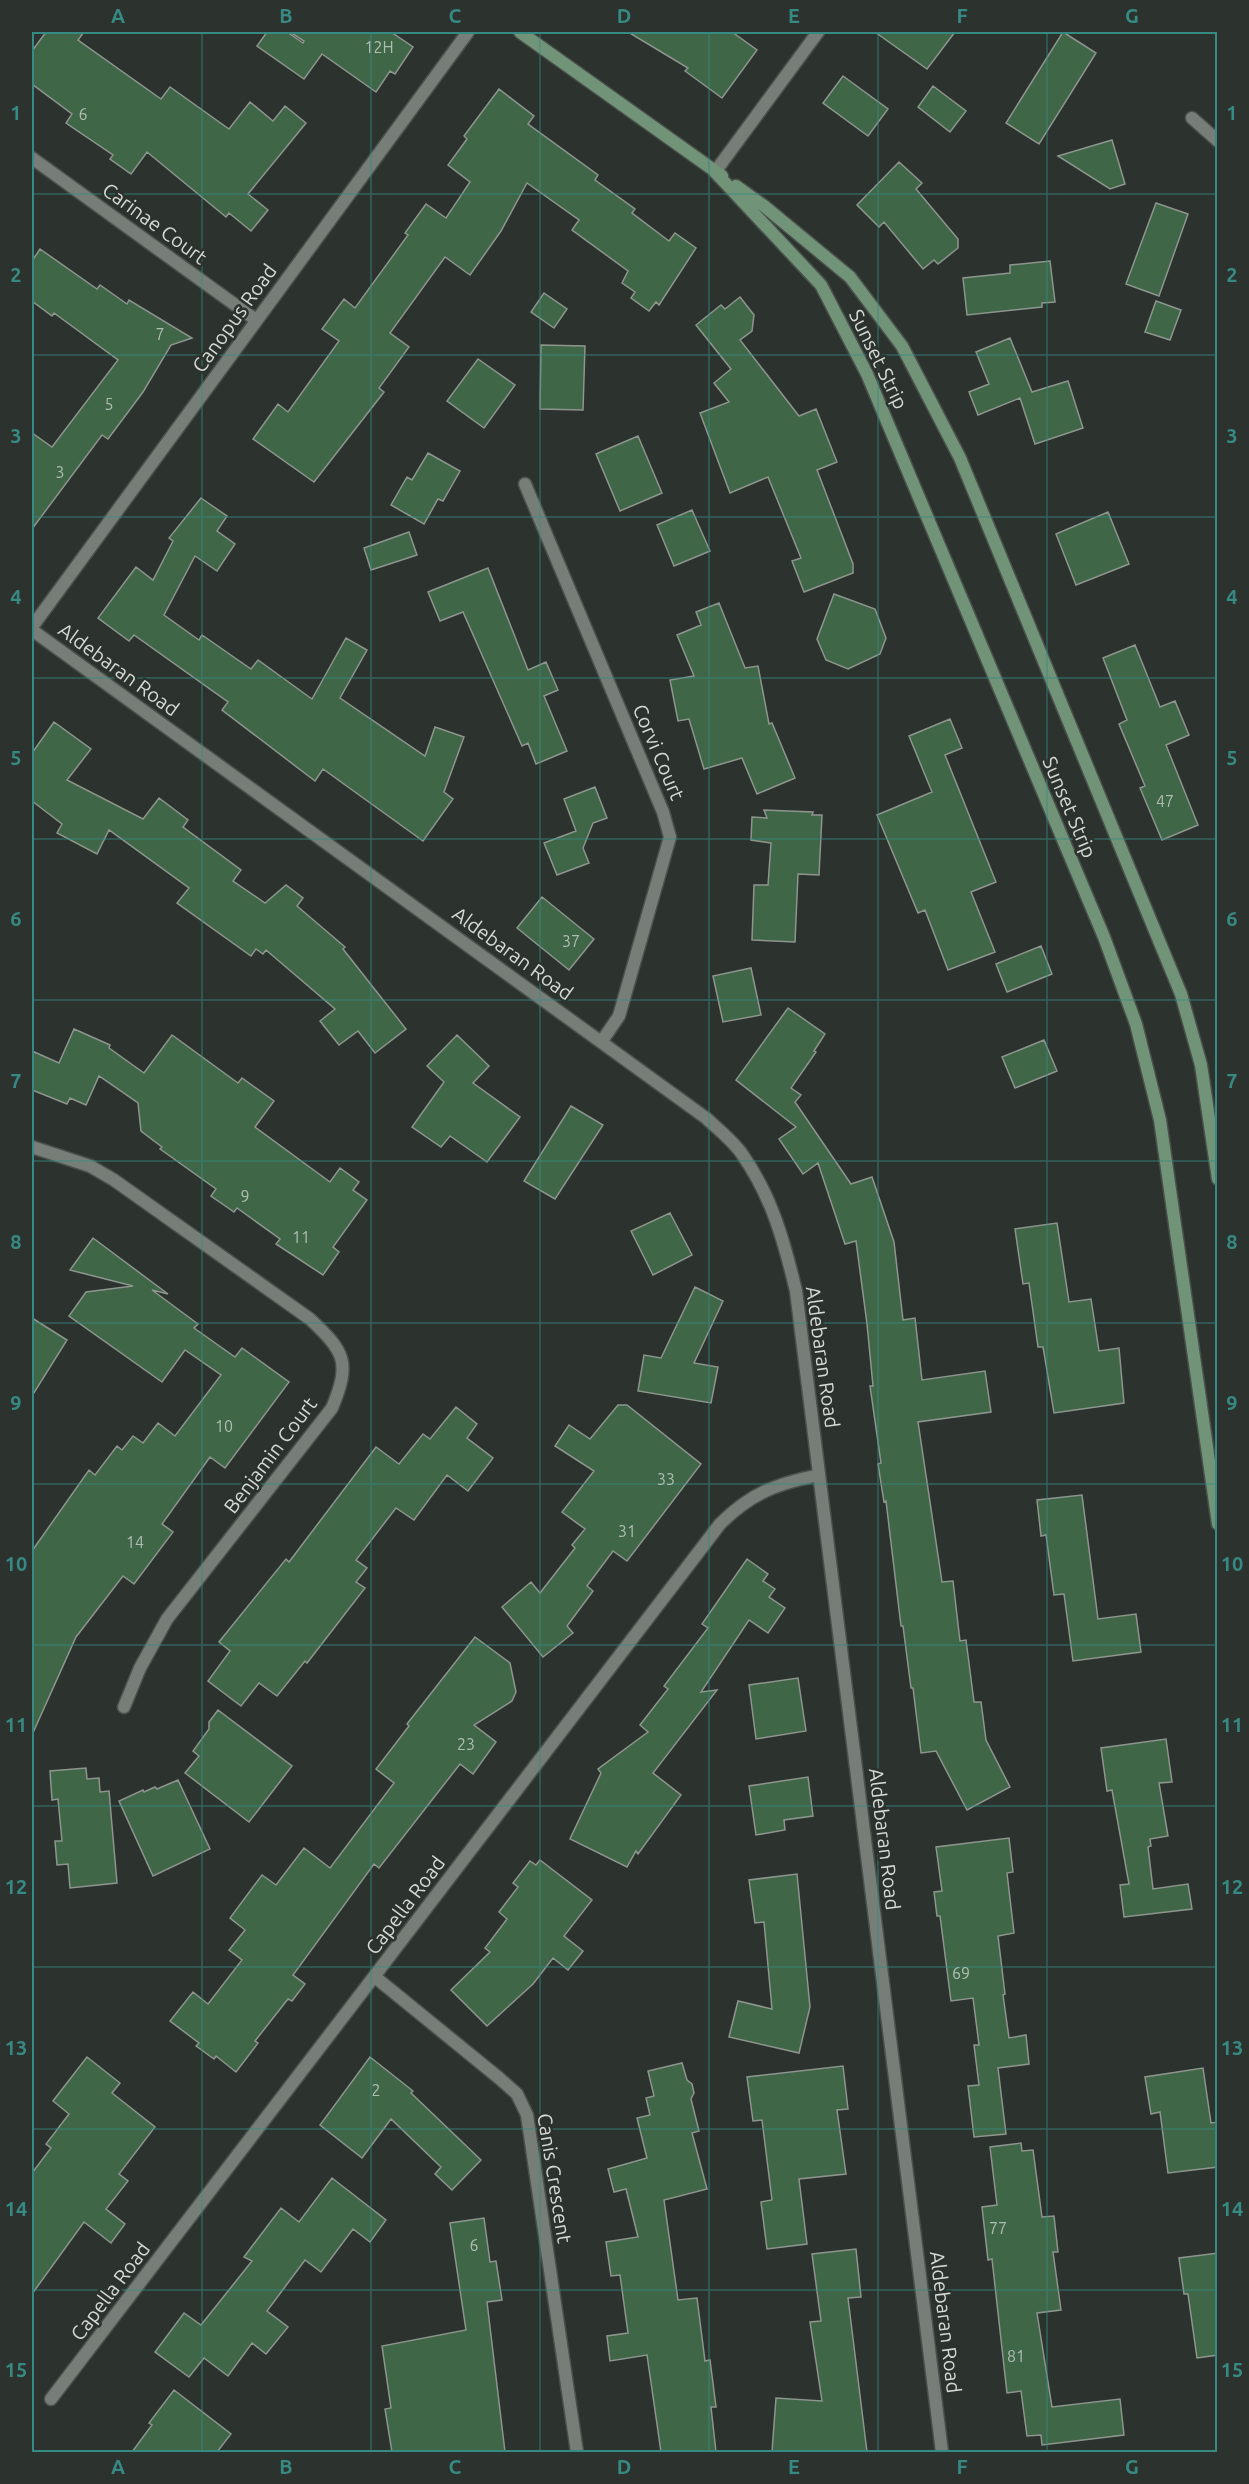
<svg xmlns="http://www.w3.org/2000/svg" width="1249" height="2484" viewBox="0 0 1249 2484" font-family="Ubuntu,sans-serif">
  <rect width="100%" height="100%" fill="#2c322d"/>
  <!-- building -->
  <path fill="#3f6646" stroke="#8e958f" stroke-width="1.5" d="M46,32H84L78,40L161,99L170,87L229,129L250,102L273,121L285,106L306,123L248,194L268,210L251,231L229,213L226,217L147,152L131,174L110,159L113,155L66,123L72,114L32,84V51Z
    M267,32H287L303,43L304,41L290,32H391L413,47L395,74L390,71L376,92L322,54L304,79L257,46Z
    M628,32H732L757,50L722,98L685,71L688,68Z
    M875,32H955L927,69Z
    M1063,32L1096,53L1039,144L1006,123Z
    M843,76L888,109L868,136L823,103Z
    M933,86L966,111L950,132L918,107Z
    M499,89L534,116L528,124L598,175L595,180L635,209L632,213L669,241L675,233L696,248L659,305L656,302L649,311L631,298L635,292L622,283L628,271L572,230L579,220L527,183L501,231L470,275L445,257L390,333L409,347L379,388L384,392L314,482L253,439L278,404L288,412L339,341L322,329L344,299L355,308L408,235L405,233L426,204L446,218L470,182L448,165L467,139L464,136Z
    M1112,140L1125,184L1110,189L1058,156Z
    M899,162L922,183L916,189L958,239V248L938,264L934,260L923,269L884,222L879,227L857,205Z
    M1156,203L1188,214L1159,296L1126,284Z
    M40,249L97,289L100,285L127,304L129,300L192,338L171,345L143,392L108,439L102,435L32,529V433L52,447L118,360L54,313L52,316L32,301V261Z
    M1050,261L1055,302L1042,303V307L967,315L963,278L1010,273V265Z
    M544,293L567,309L554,328L531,312Z
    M740,297L754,315L752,331L740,340L799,416L816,409L837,462L817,470L853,564V573L804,592L792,561L801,558L768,477L730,493L700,413L729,402L714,383L731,369L696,325L721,305L725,309Z
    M1156,301L1181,310L1170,340L1145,332Z
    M1010,338L1032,392L1068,381L1083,428L1035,444L1020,398L978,415L969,392L989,384L976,352Z
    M541,345L585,346L583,410L540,409Z
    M478,359L515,385L484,428L447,401Z
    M638,436L662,493L620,511L596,454Z
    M428,453L460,471L443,501L438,499L424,524L391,505L407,477L412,480Z
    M201,498L227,516L217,531L235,544L217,571L195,556L164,615L199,640L202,635L251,669L258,660L312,699L346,638L367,650L340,698L425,756L435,727L464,737L444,792L453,799L423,841L323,769L315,781L222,710L228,702L134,635L129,641L98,618L136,567L153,580L173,541L169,538Z
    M692,510L710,551L674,566L657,525Z
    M1108,512L1129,564L1076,585L1056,534Z
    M409,532L417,555L371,570L364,548Z
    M488,568L528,670L546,662L558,690L544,696L567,751L536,764L528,743L522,746L463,612L440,621L428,592Z
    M834,594L875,609L886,638L880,654L848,669L826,660L817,639Z
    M719,603L745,668L758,666L769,724L772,723L795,778L757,794L742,758L704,769L689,719L678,721L670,680L694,676L677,635L701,625L696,612Z
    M1135,645L1160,707L1175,701L1189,735L1166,745L1198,825L1162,840L1140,788L1145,786L1119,724L1127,720L1103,658Z
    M950,719L962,748L945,755L996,882L971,892L995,952L948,970L925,910L918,913L877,815L932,792L909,736Z
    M54,722L91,749L67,780L143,819L159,798L188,820L183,827L241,870L233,881L265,903L286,885L303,898L297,906L345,947L343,949L406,1029L375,1053L358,1031L339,1045L320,1021L335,1009L266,950L263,954L256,949L251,956L177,903L189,888L109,830L97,854L57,833L62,824L32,801V753Z
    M595,787L607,818L593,823L583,848L589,863L557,875L544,843L576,831L564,799Z
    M764,810L813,812L812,815H822L819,875L798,874L795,942L752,940L754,885H768L771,843L751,840L752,817L767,818Z
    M542,897L594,939L569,970L517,928Z
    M1041,946L1052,974L1007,992L996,964Z
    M751,968L761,1015L723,1022L713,976Z
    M788,1008L825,1034L814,1051L816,1052L791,1088L801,1095L795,1102L851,1184L872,1177L894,1242L903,1320L915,1318L922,1380L985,1371L991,1412L918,1422L942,1582L953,1581L960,1641L966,1640L974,1702H981L986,1740L1010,1787L967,1810L936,1751L921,1753L913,1688H911L903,1626H901L886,1501L884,1502L878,1464L881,1463L870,1386H873L867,1324L856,1241L845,1244L818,1163L803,1174L779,1139L796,1127L736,1080Z
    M74,1029L110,1045L109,1048L144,1073L172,1035L238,1083L242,1078L274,1101L255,1127L330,1182L340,1168L359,1182L353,1190L367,1200L333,1247L339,1252L323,1275L276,1244L280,1239L237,1208L234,1212L211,1196L216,1189L160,1149L162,1147L141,1131L138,1103L99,1076L86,1105L70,1098L67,1104L32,1090V1051L59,1063Z
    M457,1035L489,1066L473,1083L520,1117L487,1162L450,1136L441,1147L412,1127L444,1082L427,1066Z
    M1044,1040L1057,1071L1015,1088L1002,1057Z
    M571,1106L603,1125L555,1199L524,1181Z
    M670,1213L692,1255L653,1275L631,1231Z
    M1057,1223L1069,1302L1091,1299L1099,1351L1119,1348L1124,1403L1054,1413L1043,1347H1038L1029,1283L1023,1284L1015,1229Z
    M93,1238L168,1294L152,1290L198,1324L194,1328L235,1357L242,1348L289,1382L225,1468L210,1457L162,1524L173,1532L134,1584L123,1576L76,1637L32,1735V1551L89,1470L95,1475L117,1446L122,1450L133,1436L143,1443L158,1423L175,1436L221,1375L185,1350L162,1382L69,1316L86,1292L133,1286L70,1270Z
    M695,1287L723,1301L694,1363L718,1367L711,1403L638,1391L644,1355L661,1358Z
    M32,1318L67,1340L32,1396Z
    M618,1405H627L701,1464L627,1561L613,1551L587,1586L593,1591L567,1626L573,1633L543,1657L502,1607L531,1582L540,1593L575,1548L572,1545L585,1529L562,1512L594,1471L555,1446L569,1425L590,1439Z
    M456,1407L477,1424L467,1438L493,1458L468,1491L447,1475L414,1520L396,1508L356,1560L367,1568L356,1582L365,1588L307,1663L305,1661L277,1696L259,1683L241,1706L208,1681L230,1651L219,1642L286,1559L289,1562L376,1447L399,1464L423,1434L430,1439Z
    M1082,1495L1098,1619L1136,1614L1141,1652L1073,1661L1064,1594L1054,1595L1046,1535L1041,1536L1037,1500Z
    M747,1559L768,1574L763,1581L775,1589L769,1597L785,1608L768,1633L749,1620L701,1692L717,1690L653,1773L681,1795L638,1854L636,1851L627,1867L570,1839L601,1773L598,1769L648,1732L640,1725L668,1689L664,1686L708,1628L702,1624Z
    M475,1637L510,1663L516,1692L512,1701L474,1725L496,1742L473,1774L460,1764L379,1868L374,1864L293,1975L305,1984L292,2001L288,1999L255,2041L258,2043L236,2072L216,2056L214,2059L196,2046L199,2043L170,2021L193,1992L208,2004L242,1960L229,1950L245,1930L230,1918L262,1875L276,1885L304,1848L330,1868L394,1783L376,1769L409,1726L407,1724Z
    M798,1678L806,1731L756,1739L749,1685Z
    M218,1710L292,1766L249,1822L185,1773L199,1756L193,1751L209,1729V1722Z
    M1166,1739L1172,1782L1159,1783L1168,1836L1150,1839L1151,1846L1148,1847L1153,1889L1188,1884L1192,1909L1124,1917L1120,1885L1129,1884L1112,1790L1107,1791L1101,1748Z
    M86,1768L87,1779L99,1778L100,1792L109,1791L117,1883L70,1888L68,1864L57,1865L55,1841H62L58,1799L52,1800L50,1771Z
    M808,1777L813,1816L784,1820L785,1830L756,1835L749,1786Z
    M178,1780L210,1849L153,1876L119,1801L143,1790L144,1792L155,1787L157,1789Z
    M1009,1838L1013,1872L1007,1873L1014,1933L998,1936L1005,1994L1003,1995L1009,2038L1026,2035L1029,2064L998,2068L1006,2134L974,2137L968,2086L979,2085L974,2045H979L973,1998L951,2001L940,1916H937L934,1892L942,1891L936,1847Z
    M540,1860L592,1900L564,1936L583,1951L568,1970L553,1958L533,1984L487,2026L451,1990L490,1952L485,1948L507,1919L499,1912L518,1887L513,1883L530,1861L536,1865Z
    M797,1874L810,2007L799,2053L729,2037L738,2001L772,2009L764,1922L755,1923L749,1880Z
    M87,2057L120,2083L112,2093L155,2127L119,2174L128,2181L106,2209L125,2224L111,2243L84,2222L32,2294V2173L51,2148L46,2144L69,2114L53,2101Z
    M370,2057L413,2091L411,2093L481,2160L452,2190L435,2174L441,2167L391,2119L362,2158L320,2125Z
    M682,2063L687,2080L692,2084L694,2093L691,2099L699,2131L692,2133L707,2189L664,2200L678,2300L697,2298L705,2361L710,2360L716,2407H711L716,2452H661L647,2355L610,2361L607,2336L628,2333L620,2275L611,2276L606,2242L638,2237L626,2189L614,2192L608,2169L647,2158L637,2118L650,2115L646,2098L654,2096L648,2071Z
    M843,2066L848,2109L837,2110L846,2174L799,2179L807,2244L767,2249L761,2202L772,2200L762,2120L753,2121L747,2077Z
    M1203,2068L1211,2123L1218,2122V2167L1168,2173L1160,2112L1151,2114L1145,2077Z
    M1021,2143L1022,2151L1033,2150L1042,2217L1054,2216L1058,2252H1053L1061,2310L1037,2313L1052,2407L1120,2399L1124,2435L1042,2445L1041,2435L1027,2436L1021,2391L1007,2393L992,2259L988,2260L982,2207L997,2205L990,2147Z
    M332,2178L386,2220L370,2242L353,2229L321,2272L305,2260L267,2311L288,2327L266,2354L252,2343L228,2376L204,2358L189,2377L155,2352L184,2313L201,2325L252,2261L244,2257L281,2208L299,2222Z
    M484,2218L490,2262L496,2261L502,2300L487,2302L505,2452H392L385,2409L391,2408L382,2346L466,2330L450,2223Z
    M856,2249L861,2297L848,2298L867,2452H772L776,2398L822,2401L810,2322L821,2321L812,2254Z
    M1218,2253V2355L1197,2358L1188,2294H1184L1179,2258Z
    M174,2390L231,2434L217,2452H132L152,2425L149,2423Z"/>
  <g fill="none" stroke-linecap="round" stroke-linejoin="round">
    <defs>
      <path id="street" d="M1192,118L1218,141
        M32,158L256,320
        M715,172L818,32
        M525,484L663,812L670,837L619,1016L602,1041
        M32,627L468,32
        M32,630L706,1118C718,1129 733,1141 742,1154C772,1197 784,1241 796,1291L942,2452
        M32,1147L90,1166L114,1180L310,1319C345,1352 351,1362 332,1408L167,1619L140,1668L124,1707
        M375,1977L499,2078L517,2094L527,2115L577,2452
        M51,2399L720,1524C751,1493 776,1484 819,1475"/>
      <path id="secondary" d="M520,32L722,176
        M715,172L821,285L867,374L1104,937L1136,1024L1160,1120L1218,1524
        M736,186L764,206L850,277L902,346L960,458L1181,994L1201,1065L1218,1179"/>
    </defs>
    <!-- street casing -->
    <use href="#street" stroke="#4a504b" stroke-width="15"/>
    <!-- secondary casing -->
    <use href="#secondary" stroke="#4a504b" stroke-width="15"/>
    <!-- street -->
    <use href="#street" stroke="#777e78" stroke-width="12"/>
    <!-- secondary -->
    <use href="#secondary" stroke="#719478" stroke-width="12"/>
  </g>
  <!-- grid -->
  <path fill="none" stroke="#378a83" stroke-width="1.5" stroke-opacity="0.55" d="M202,32V2452M371,32V2452M540,32V2452M709,32V2452M878,32V2452M1047,32V2452M32,194H1218M32,355H1218M32,517H1218M32,678H1218M32,839H1218M32,1000H1218M32,1161H1218M32,1323H1218M32,1484H1218M32,1645H1218M32,1806H1218M32,1967H1218M32,2129H1218M32,2290H1218"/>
  <g text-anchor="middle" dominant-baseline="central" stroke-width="5" stroke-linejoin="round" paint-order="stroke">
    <!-- number labels -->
    <g font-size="16" fill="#b0bdb2">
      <text x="379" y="47">12H</text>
      <text x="83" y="114">6</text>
      <text x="160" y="334">7</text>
      <text x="109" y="404">5</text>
      <text x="60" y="472">3</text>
      <text x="1165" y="801">47</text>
      <text x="571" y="941">37</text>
      <text x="245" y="1196">9</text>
      <text x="301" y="1237">11</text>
      <text x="224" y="1426">10</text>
      <text x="666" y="1479">33</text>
      <text x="627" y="1531">31</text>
      <text x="135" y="1542">14</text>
      <text x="466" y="1744">23</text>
      <text x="961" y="1973">69</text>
      <text x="376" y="2090">2</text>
      <text x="998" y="2228">77</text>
      <text x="474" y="2245">6</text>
      <text x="1016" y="2356">81</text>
    </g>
    <!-- street labels -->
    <g font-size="20" fill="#d6dad6" stroke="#2c322d">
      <text transform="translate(155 223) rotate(36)">Carinae Court</text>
      <text transform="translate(234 318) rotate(-54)">Canopus Road</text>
      <text transform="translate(879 359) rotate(64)">Sunset Strip</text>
      <text transform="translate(119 669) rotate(36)">Aldebaran Road</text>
      <text transform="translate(659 752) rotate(67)">Corvi Court</text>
      <text transform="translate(1070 807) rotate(67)">Sunset Strip</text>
      <text transform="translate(513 953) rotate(36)">Aldebaran Road</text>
      <text transform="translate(823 1357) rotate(82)">Aldebaran Road</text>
      <text transform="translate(270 1455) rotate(-53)">Benjamin Court</text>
      <text transform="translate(885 1839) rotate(83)">Aldebaran Road</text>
      <text transform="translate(405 1905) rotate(-53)">Capella Road</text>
      <text transform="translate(555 2178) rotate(81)">Canis Crescent</text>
      <text transform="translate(110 2291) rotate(-53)">Capella Road</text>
      <text transform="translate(946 2322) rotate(83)">Aldebaran Road</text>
    </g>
  </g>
  <!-- border -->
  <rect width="1249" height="2484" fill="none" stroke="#2c322d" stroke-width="66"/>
  <rect x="33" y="33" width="1183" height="2418" fill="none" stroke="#378a83" stroke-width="2"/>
  <g font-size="20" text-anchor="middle" font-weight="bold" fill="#378a83">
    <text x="118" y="23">A</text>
    <text x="286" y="23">B</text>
    <text x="455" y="23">C</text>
    <text x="624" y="23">D</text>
    <text x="794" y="23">E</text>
    <text x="962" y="23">F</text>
    <text x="1132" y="23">G</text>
    <text x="16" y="120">1</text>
    <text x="1232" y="120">1</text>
    <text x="16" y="282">2</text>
    <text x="1232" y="282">2</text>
    <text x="16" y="443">3</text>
    <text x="1232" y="443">3</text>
    <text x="16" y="604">4</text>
    <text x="1232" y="604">4</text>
    <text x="16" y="765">5</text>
    <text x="1232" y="765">5</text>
    <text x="16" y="926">6</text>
    <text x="1232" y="926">6</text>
    <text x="16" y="1088">7</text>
    <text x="1232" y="1088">7</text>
    <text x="16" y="1249">8</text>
    <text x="1232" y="1249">8</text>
    <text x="16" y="1410">9</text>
    <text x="1232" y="1410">9</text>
    <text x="16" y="1571">10</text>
    <text x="1232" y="1571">10</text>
    <text x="16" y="1732">11</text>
    <text x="1232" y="1732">11</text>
    <text x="16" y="1894">12</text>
    <text x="1232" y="1894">12</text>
    <text x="16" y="2055">13</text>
    <text x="1232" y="2055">13</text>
    <text x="16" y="2216">14</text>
    <text x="1232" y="2216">14</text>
    <text x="16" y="2377">15</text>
    <text x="1232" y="2377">15</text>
    <text x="118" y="2474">A</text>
    <text x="286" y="2474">B</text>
    <text x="455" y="2474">C</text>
    <text x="624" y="2474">D</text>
    <text x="794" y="2474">E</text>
    <text x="962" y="2474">F</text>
    <text x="1132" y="2474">G</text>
  </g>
</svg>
